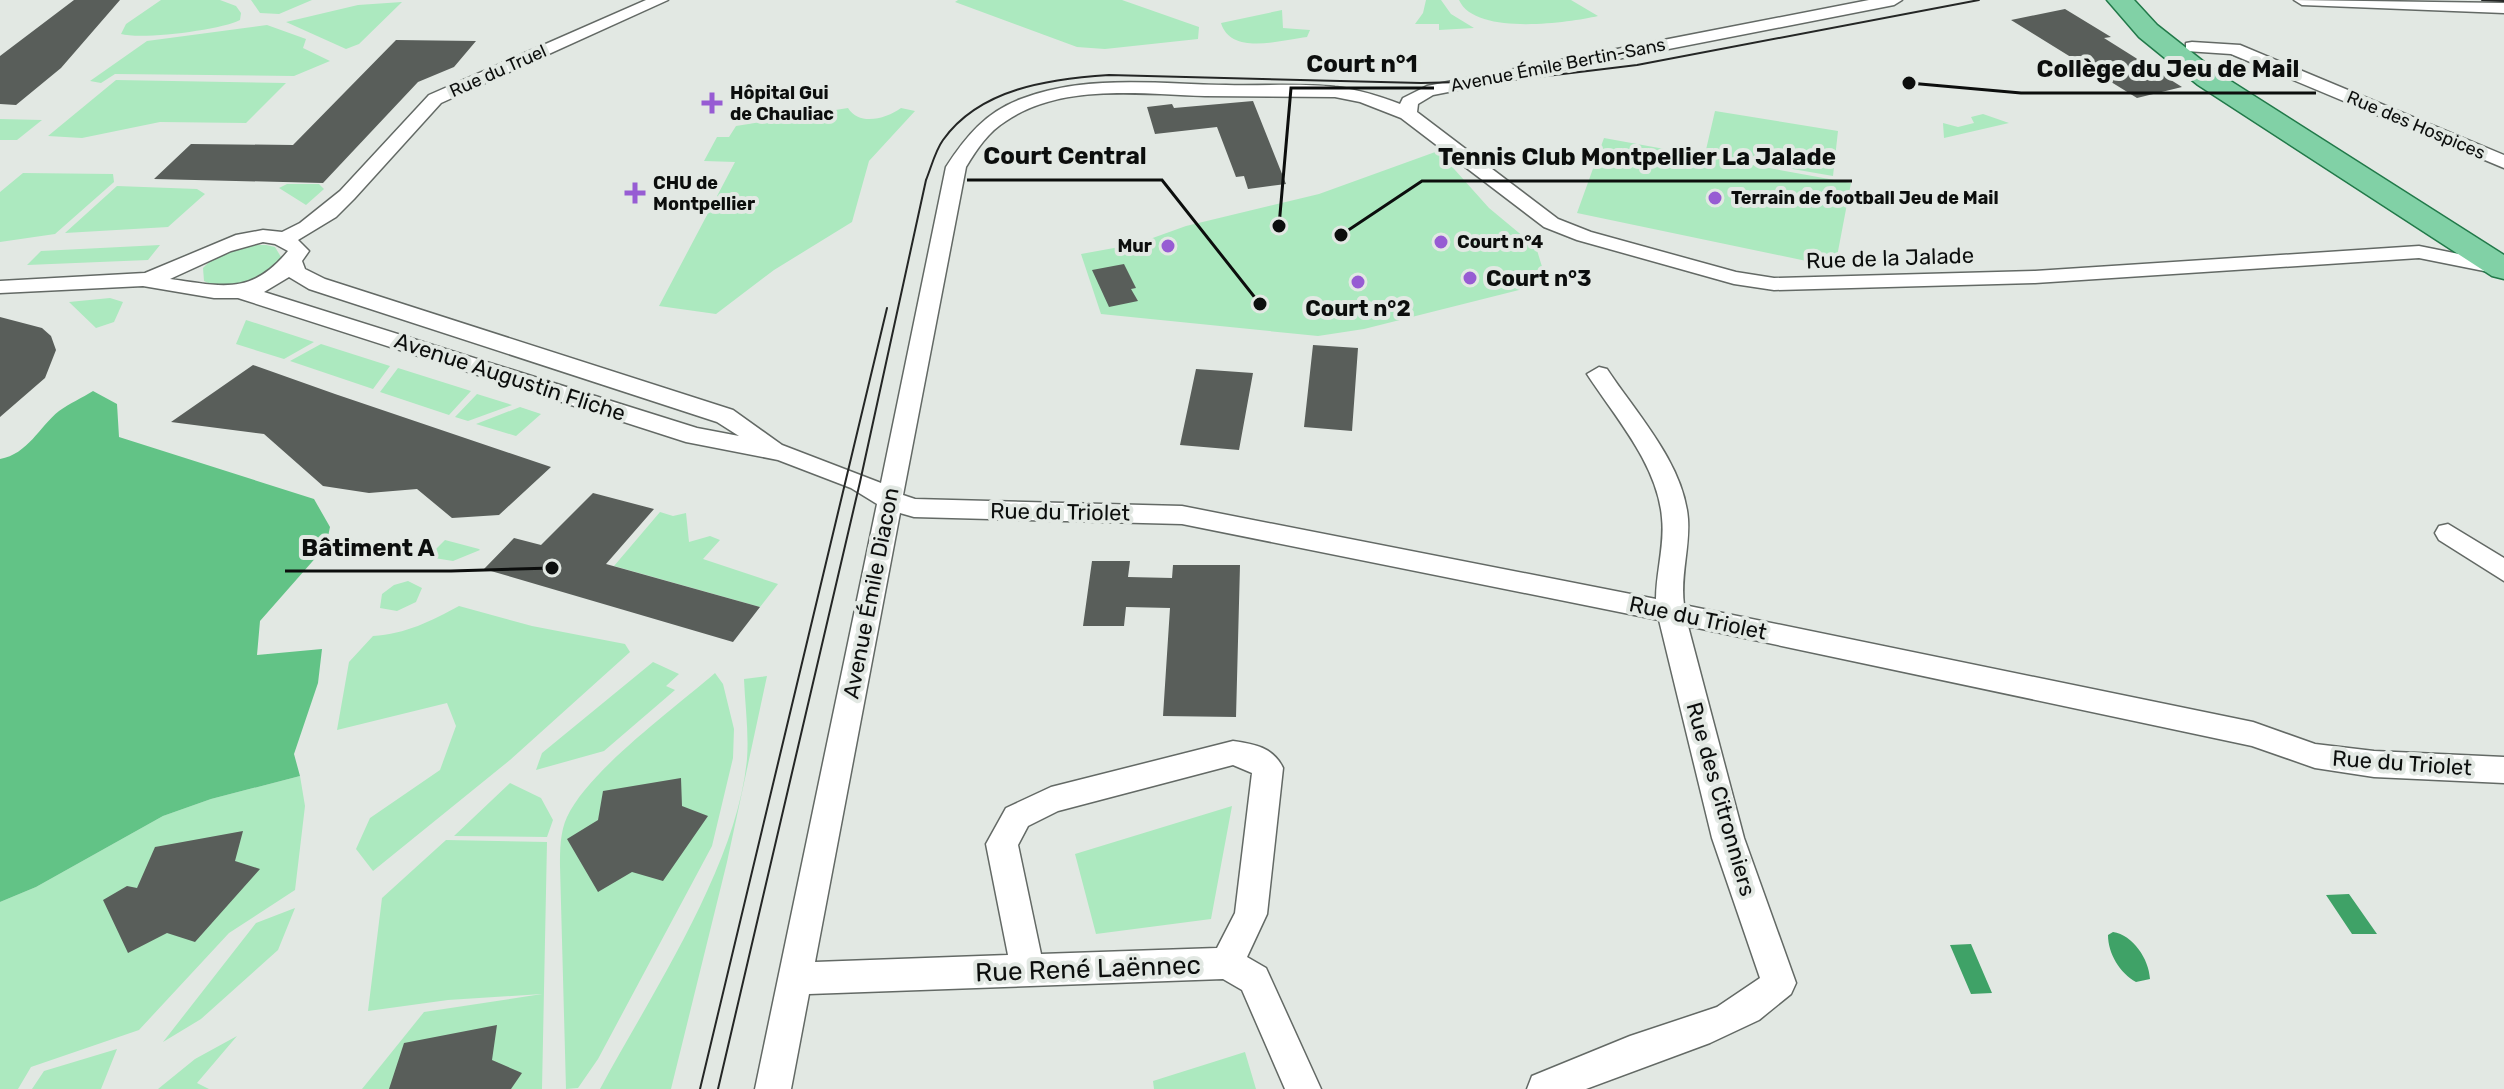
<svg xmlns="http://www.w3.org/2000/svg" width="2504" height="1089" viewBox="0 0 2504 1089" font-family="Rubik,sans-serif">
  <rect width="100%" height="100%" fill="#e2e8e3"/>
  <!-- green -->
  <path fill="#ace9bf" d="M161,0H220L236,6L241,13L240,20C221,30 142,40 121,34L126,24Z
    M251,0H312L279,14L260,13Z
    M958,0H1122L1199,27L1198,39L1105,49L1077,47L955,2Z
    M1426,0H1441L1451,14L1474,28L1439,30V24H1415L1423,13Z
    M1459,0H1571L1598,16C1567,23 1475,36 1459,0Z
    M402,2L359,44L346,49L286,22L358,5Z
    M1282,10L1283,28L1310,30L1307,37C1280,40 1231,56 1221,23Z
    M267,25L306,39L303,48L330,61L294,76L115,74L101,83L90,81L147,41Z
    M116,80L286,83L246,123L160,122L82,138L48,136Z
    M848,108C859,126 886,119 901,108L915,111L869,161L852,222L774,270L716,314L659,306L735,162L704,161L717,137H729L736,126Z
    M1715,111L1838,131L1833,176L1705,154Z
    M1983,114L2009,123L1944,138L1943,123L1958,127L1974,123L1971,117Z
    M0,119L42,120L17,140H0Z
    M1604,138L1851,183L1835,267L1577,213Z
    M1438,151L1489,208L1536,247L1547,283L1364,329L1318,336L1101,314L1081,254L1136,244L1186,226L1319,194Z
    M23,173L113,174L114,182L55,234L0,242V192Z
    M287,184H319L324,189L306,205L279,188Z
    M117,186L197,189L205,194L168,227L65,233Z
    M160,245L148,260L27,265L41,251Z
    M266,245L275,247L281,257C270,281 227,294 204,281L203,268C219,251 243,244 266,245Z
    M110,298L123,302L114,322L96,328L69,302Z
    M246,320L314,342L284,359L236,344Z
    M321,344L390,366L373,389L290,361Z
    M398,368L471,391L449,415L380,392Z
    M477,394L512,405L468,421L455,417Z
    M520,407L541,414L516,436L476,424Z
    M660,512L673,516L686,513L689,542L710,536L720,540L703,559L778,584L760,607L614,566Z
    M445,540L479,549L480,550L453,561L428,557Z
    M408,581L422,588L416,602L397,611L380,608L382,594L394,585Z
    M459,606L532,626L625,644L630,652L510,760L373,871L356,849L370,818L440,770L456,726L447,703L337,730L349,662L373,636C406,634 431,621 459,606Z
    M653,662L679,674L666,686L675,690L604,751L536,770L542,753Z
    M715,673L723,684L734,729L733,758L712,846L598,1059L578,1088L566,1089L560,866C560,850 560,832 567,817C589,770 675,708 715,673Z
    M767,676L727,862L671,1089H600C651,994 737,867 747,759C749,733 745,705 744,679Z
    M300,776L305,806L295,890L229,933L139,1030L31,1067L18,1089H0V902L36,887L163,816L211,799Z
    M510,783L541,798L553,820L547,837L454,836Z
    M1232,806L1211,919L1096,934L1075,854Z
    M446,840L547,842L542,1089H362L424,1012L542,994L448,1000L368,1011L382,898Z
    M295,908L278,950L201,1019L163,1042L256,923Z
    M237,1036L197,1083L209,1089H158L195,1059Z
    M117,1049L101,1089H32L44,1071Z
    M1245,1052L1256,1089H1154L1153,1081Z"/>
  <!-- forest -->
  <path fill="#62c386" d="M93,391L117,404L119,437L314,499L330,527L326,546L260,621L257,655L322,649L318,683L294,754L300,776L211,799L163,816L36,887L0,902V459C28,454 39,427 59,411C70,403 82,398 93,391Z"/>
  <!-- water -->
  <path fill="#3fa267" d="M2349,894L2377,934H2352L2326,895Z
    M2113,932C2133,935 2149,959 2150,979L2136,982C2120,973 2108,954 2108,935Z
    M1971,944L1992,993L1971,994L1950,945Z"/>
  <!-- building -->
  <path fill="#595e5a" d="M74,0H120L61,68L16,105L0,104V56Z
    M2065,9L2111,37L2104,38L2182,87L2137,98L2011,20Z
    M396,40L476,41L454,67L418,82L323,183L154,179L191,144L293,145Z
    M1253,101L1286,184L1248,189L1244,176L1236,177L1217,127L1155,134L1147,107L1172,104L1174,108Z
    M1124,264L1136,288L1131,289L1138,301L1109,307L1092,270Z
    M0,317L42,328L51,336L56,350L45,378L0,417Z
    M1313,345L1358,348L1352,431L1304,427Z
    M253,365L335,394L551,467L499,515L452,518L417,489L369,493L323,486L264,434L171,422Z
    M1196,369L1253,373L1239,450L1180,445Z
    M593,493L654,509L606,564L760,607L733,642L484,569L514,538L541,545Z
    M1092,561H1130L1128,577L1172,578L1173,565H1240L1236,717L1163,716L1170,608L1126,607L1124,626H1083Z
    M681,778L682,806L708,816L663,881L632,872L598,892L567,839L598,820L603,791Z
    M243,831L235,861L260,869L195,942L167,933L128,953L103,900L127,886L137,888L155,847Z
    M497,1025L492,1060L522,1073L511,1089H389L404,1043Z"/>
  <g fill="none" stroke-linecap="round" stroke-linejoin="round">
    <defs>
      <path id="street" d="M646,0H668L441,103L354,199L336,217L298,240L309,251L302,261L305,269L325,279L733,410L782,445L881,483L946,167C966,136 986,112 1021,99C1085,74 1159,84 1226,85C1262,86 1300,83 1335,87C1358,89 1379,96 1400,104L1403,98L1427,86L1869,0H1902L1894,5L1433,95L1418,104L1417,112L1558,219L1591,232L1736,272L1774,278L2035,271L2419,246L2504,263V275L2419,258L2035,283L1774,290L1734,284L1577,240L1544,227L1401,118L1360,102L1335,97C1292,97 1248,96 1205,96C1141,94 1062,83 1006,121C988,132 977,149 966,167L903,495L915,499L1182,506L1656,599C1656,572 1665,545 1662,518C1658,465 1615,417 1587,374L1599,367L1607,369C1636,413 1684,464 1688,519C1690,548 1680,576 1684,605L2253,722L2315,744L2374,751L2504,757V783L2374,777L2315,768L2252,746L1688,626L1744,838L1796,983L1791,994L1759,1020L1710,1043L1586,1089H1527L1532,1076L1630,1036L1717,1007L1760,978L1712,838L1659,620L1182,524L914,517L900,513L815,962L1008,955L986,844L1006,808L1051,787L1233,741C1254,744 1273,747 1283,768L1267,914L1247,957L1266,968L1321,1089H1285L1242,990L1223,979L809,994L791,1089H755L877,504L851,488L778,460L686,442L238,298H214L143,286L0,293V281L145,273L236,235L263,230L282,232L300,223L340,191L429,95ZM263,242L275,244L288,251C251,296 222,286 170,279L231,251ZM289,277L309,289L717,422L739,436L697,428L264,292ZM1233,765L1252,773L1235,913L1217,948L1041,954L1018,845L1028,826L1058,811Z
        M2294,0L2504,3V13L2302,5Z
        M2192,42L2240,45L2504,155V168L2231,54L2186,51V43Z
        M2448,524L2504,558V581L2439,540L2435,533L2439,526Z"/>
      <path id="primary" d="M2107,0H2134L2157,25L2218,73L2504,255V279L2492,276L2198,85L2139,37Z"/>
    </defs>
    <!-- street casing -->
    <use href="#street" stroke="#636965" stroke-width="3"/>
    <!-- primary casing -->
    <use href="#primary" stroke="#217949" stroke-width="3"/>
    <!-- street -->
    <use href="#street" fill="#fff" fill-rule="evenodd"/>
    <!-- primary -->
    <use href="#primary" fill="#81d1a6" fill-rule="evenodd"/>
    <!-- tram -->
    <path stroke="#242625" stroke-width="2" d="M2482,0L2504,1
      M700,1089L887,308
      M718,1089L860,482L926,180C931,168 935,151 943,140C980,88 1050,79 1109,75L1421,83L1505,81L1637,65L1979,0"/>
  </g>
  <!-- markers -->
  <g fill="#975cd3" stroke="#e2e8e3" stroke-width="3">
    <path d="M708 91h8v8h8v8h-8v8h-8v-8h-8v-8h8z"/>
    <path d="M631 181h8v8h8v8h-8v8h-8v-8h-8v-8h8z"/>
    <circle cx="1715" cy="198" r="8"/>
    <circle cx="1441" cy="242" r="8"/>
    <circle cx="1168" cy="246" r="8"/>
    <circle cx="1470" cy="278" r="8"/>
    <circle cx="1358" cy="282" r="8"/>
  </g>
  <g text-anchor="middle" dominant-baseline="central" stroke-width="8" stroke-linejoin="round" paint-order="stroke">
    <!-- far-street labels -->
    <g font-size="18" fill="#0c0e0d" stroke="#e2e8e3">
      <text transform="translate(1558 65) rotate(-11)">Avenue Émile Bertin-Sans</text>
      <text transform="translate(498 71) rotate(-24)">Rue du Truel</text>
      <text transform="translate(2416 125) rotate(23)">Rue des Hospices</text>
    </g>
    <!-- far-poi labels -->
    <g font-size="18" font-weight="bold" fill="#0c0e0d" stroke="#e2e8e3" text-anchor="start">
      <text x="730" y="93">Hôpital Gui<tspan x="730" dy="21">de Chauliac</tspan></text>
      <text x="653" y="183">CHU de<tspan x="653" dy="21">Montpellier</tspan></text>
      <text x="1731" y="198">Terrain de football Jeu de Mail</text>
      <text x="1457" y="242">Court n°4</text>
      <text x="1152" y="246" text-anchor="end">Mur</text>
    </g>
    <!-- street labels -->
    <g font-size="22" fill="#0c0e0d" stroke="#e2e8e3">
      <text transform="translate(1890 258) rotate(-2)">Rue de la Jalade</text>
      <text transform="translate(510 377) rotate(18)">Avenue Augustin Fliche</text>
      <text transform="translate(1060 512) rotate(1)">Rue du Triolet</text>
      <text transform="translate(871 593) rotate(-79)">Avenue Émile Diacon</text>
      <text transform="translate(1698 618) rotate(12)">Rue du Triolet</text>
      <text transform="translate(2402 763) rotate(4)">Rue du Triolet</text>
      <text transform="translate(1721 799) rotate(74)">Rue des Citronniers</text>
    </g>
    <!-- poi labels -->
    <g font-size="22" font-weight="bold" fill="#0c0e0d" stroke="#e2e8e3" text-anchor="start">
      <text x="1486" y="278">Court n°3</text>
      <text x="1358" y="308" text-anchor="middle">Court n°2</text>
    </g>
    <!-- near-street labels -->
    <g font-size="26" fill="#0c0e0d" stroke="#e2e8e3">
      <text transform="translate(1088 969) rotate(-2)">Rue René Laënnec</text>
    </g>
  </g>
  <!-- callouts -->
  <path fill="none" stroke="#0c0e0d" stroke-width="3" d="M1279 226L1291 88H1434M1909 83L2021 93H2316M1260 304L1162 180H967M1341 235L1422 181H1852M552 568L451 571H285"/>
  <g fill="#0c0e0d" stroke="#e2e8e3" stroke-width="3">
    <circle cx="1279" cy="226" r="8"/>
    <circle cx="1909" cy="83" r="8"/>
    <circle cx="1260" cy="304" r="8"/>
    <circle cx="1341" cy="235" r="8"/>
    <circle cx="552" cy="568" r="8"/>
  </g>
  <g font-size="24" text-anchor="middle" font-weight="bold" fill="#0c0e0d" stroke="#e2e8e3" stroke-width="8" stroke-linejoin="round" paint-order="stroke">
    <text x="1362" y="72">Court n°1</text>
    <text x="2168" y="77">Collège du Jeu de Mail</text>
    <text x="1065" y="164">Court Central</text>
    <text x="1637" y="165">Tennis Club Montpellier La Jalade</text>
    <text x="368" y="556">Bâtiment A</text>
  </g>
</svg>
